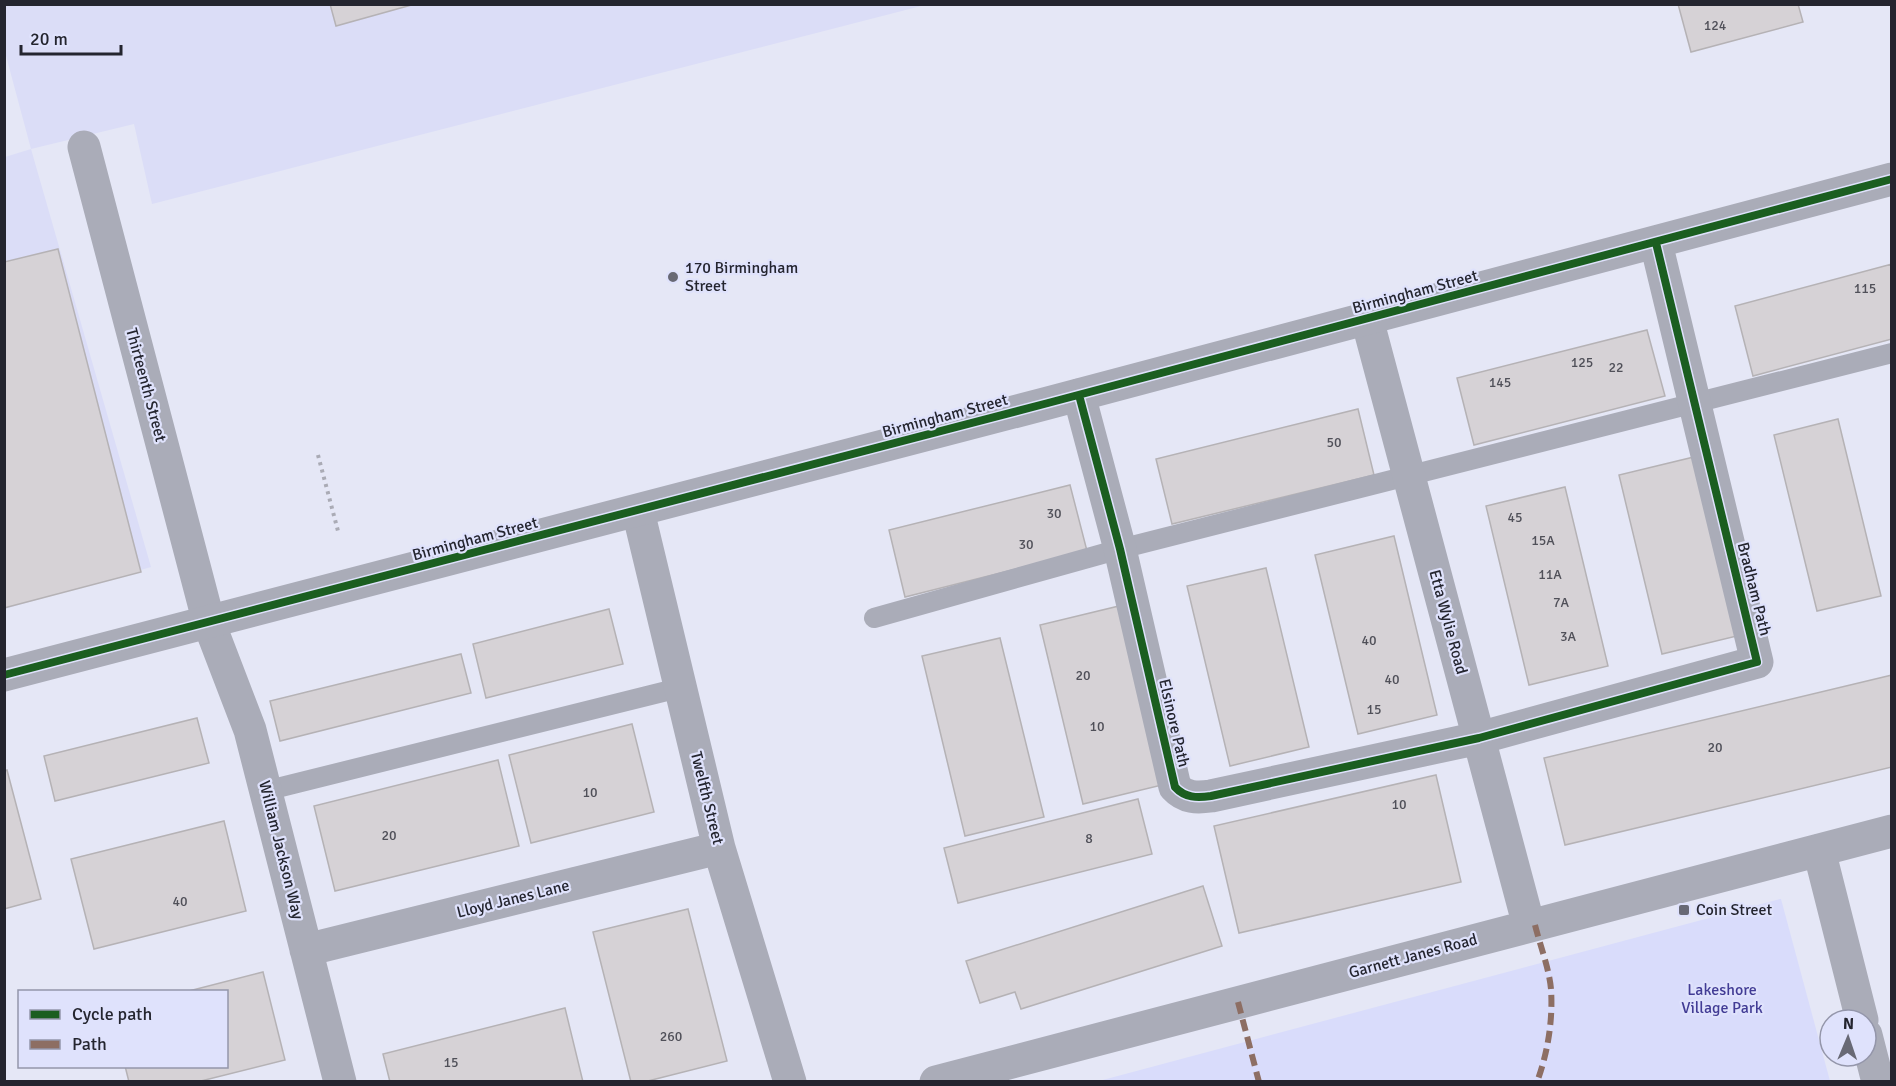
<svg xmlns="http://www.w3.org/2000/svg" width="1896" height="1086" viewBox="0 0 1896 1086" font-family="Signika,sans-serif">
  <rect width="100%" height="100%" fill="#e5e7f6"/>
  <!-- built -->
  <path fill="#dbddf7" d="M5,5H925L152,204L134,124L31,149L151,567L5,609V157L31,149L5,52Z"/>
  <!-- green -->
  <path fill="#d9dcfb" d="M1781,899L1830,1081H1099L1780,899Z"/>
  <!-- building -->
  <path fill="#d6d2d6" stroke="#b5b2b5" stroke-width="1.5" d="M330,4H415L336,26Z
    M1678,4H1798L1803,22L1691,52Z
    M58,249L141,572L4,608V262Z
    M1892,264V339L1753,376L1735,306Z
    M1647,330L1665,396L1474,445L1457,378Z
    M1358,409L1374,475L1172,524L1156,459Z
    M1838,419L1881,596L1817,611L1774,435Z
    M1698,456L1741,635L1662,654L1619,475Z
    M1070,485L1087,551L905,597L889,530Z
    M1565,487L1608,666L1529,685L1486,506Z
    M1394,536L1437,715L1358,734L1315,555Z
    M1266,568L1309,747L1230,766L1187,586Z
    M1119,606L1162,785L1083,804L1040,625Z
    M609,609L623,664L486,698L473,644Z
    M1000,638L1044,817L965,836L922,656Z
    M461,654L471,693L280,741L270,701Z
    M1892,675V767L1565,845L1544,758Z
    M197,718L209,763L55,801L44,756Z
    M632,724L654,812L531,843L509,755Z
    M498,760L519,846L335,891L314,806Z
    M7,770L41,899L4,909V771Z
    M1436,775L1461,882L1239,933L1214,826Z
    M1138,799L1152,854L958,903L944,848Z
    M224,821L246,911L94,949L71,859Z
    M1203,886L1222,946L1021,1009L1015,992L980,1003L966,961Z
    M688,909L727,1061L644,1082H631L593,932Z
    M263,972L285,1060L197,1082H129L125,1066H226V992H185Z
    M565,1008L583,1082H390L383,1054Z"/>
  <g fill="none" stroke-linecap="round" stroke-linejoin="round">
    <!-- path -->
    <path stroke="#aaabb5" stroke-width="4" stroke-dasharray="3 4.5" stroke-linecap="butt" d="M318,455L338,531"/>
    <!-- service -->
    <path stroke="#aaacb8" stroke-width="20" d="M874,618L1120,549L1892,353
      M265,791L679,688"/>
    <!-- minor -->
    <path stroke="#aaacb8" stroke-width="33" d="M84,147L209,623L250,730L340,1082
      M1367,319L1529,926
      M1079,395L1120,549L1175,787C1185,798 1197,798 1211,796L1479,738L1757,662L1656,243
      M638,511L719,848L790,1082
      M1819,850L1862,1020
      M306,950L719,848
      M1866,1035L1878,1082
      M936,1082L1892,831"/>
    <!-- tertiary -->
    <path stroke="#aaacb8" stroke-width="33" d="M4,675L1048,403L1892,179"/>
    <!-- quiet -->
    <path stroke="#8d6e63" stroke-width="6" stroke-dasharray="12 6" stroke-linecap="butt" d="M1535,925C1540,945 1549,968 1551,989C1553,1020 1548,1052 1537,1082
      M1238,1002L1259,1082"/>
    <defs>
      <path id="cycleway" d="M1079,395L1120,549L1175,787C1185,798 1197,798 1211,796L1479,738L1757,662L1656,243
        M4,675L1048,403L1892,179"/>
    </defs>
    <!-- cycleway casing -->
    <use href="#cycleway" stroke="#dfe2fc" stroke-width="11"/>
    <!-- cycleway -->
    <use href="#cycleway" stroke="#1b5e20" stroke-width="8"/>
  </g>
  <!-- markers -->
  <g fill="#686975" stroke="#dfe2fc" stroke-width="2">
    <circle cx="673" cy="277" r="6"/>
    <rect x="1678" y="904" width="12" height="12" rx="3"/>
  </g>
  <g text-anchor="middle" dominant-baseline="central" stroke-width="4.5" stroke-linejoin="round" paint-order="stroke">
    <!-- number labels -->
    <g font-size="14" fill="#505059">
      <text x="1715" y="25">124</text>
      <text x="1865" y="288">115</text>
      <text x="1582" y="362">125</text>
      <text x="1616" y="367">22</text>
      <text x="1500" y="382">145</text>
      <text x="1334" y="442">50</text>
      <text x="1054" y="513">30</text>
      <text x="1515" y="517">45</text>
      <text x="1543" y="540">15A</text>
      <text x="1026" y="544">30</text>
      <text x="1550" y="574">11A</text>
      <text x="1561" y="602">7A</text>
      <text x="1568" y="636">3A</text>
      <text x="1369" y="640">40</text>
      <text x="1083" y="675">20</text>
      <text x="1392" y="679">40</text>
      <text x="1374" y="709">15</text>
      <text x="1097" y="726">10</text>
      <text x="1715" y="747">20</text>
      <text x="590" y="792">10</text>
      <text x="1399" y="804">10</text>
      <text x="389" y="835">20</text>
      <text x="1089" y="838">8</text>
      <text x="180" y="901">40</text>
      <text x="671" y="1036">260</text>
      <text x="451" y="1062">15</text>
    </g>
    <!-- poi labels -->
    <g font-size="16" fill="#24252f" stroke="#dfe2fc" text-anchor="start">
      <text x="685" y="268">170 Birmingham<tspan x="685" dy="18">Street</tspan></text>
      <text x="1696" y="910">Coin Street</text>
    </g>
    <!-- street labels -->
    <g font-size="16" fill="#24252f" stroke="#dfe2fc">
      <text transform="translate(1415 292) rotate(-15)">Birmingham Street</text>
      <text transform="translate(146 385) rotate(75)">Thirteenth Street</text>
      <text transform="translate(945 416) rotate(-15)">Birmingham Street</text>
      <text transform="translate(475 539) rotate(-15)">Birmingham Street</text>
      <text transform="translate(1754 589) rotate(76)">Bradham Path</text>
      <text transform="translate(1448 622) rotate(75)">Etta Wylie Road</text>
      <text transform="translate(1174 723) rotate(77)">Elsinore Path</text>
      <text transform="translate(707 798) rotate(76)">Twelfth Street</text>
      <text transform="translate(281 850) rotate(76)">William Jackson Way</text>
      <text transform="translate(513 899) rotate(-14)">Lloyd Janes Lane</text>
      <text transform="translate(1413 956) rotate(-15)">Garnett Janes Road</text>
    </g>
    <!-- park labels -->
    <g font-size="16" fill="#423c95" stroke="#dfe2fc">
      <text x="1722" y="990">Lakeshore<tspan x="1722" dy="18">Village Park</tspan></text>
    </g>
  </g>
  <!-- border -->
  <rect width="1896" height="1086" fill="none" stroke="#24252f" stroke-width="12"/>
  <!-- legend -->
  <rect x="18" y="990" width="210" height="78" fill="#dfe2fc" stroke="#9496aa" stroke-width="1.5"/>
  <rect x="30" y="1010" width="30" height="9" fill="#1b5e20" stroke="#9496aa" stroke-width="1.5"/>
  <text x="72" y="1020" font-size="18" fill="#24252f">Cycle path</text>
  <rect x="30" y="1040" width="30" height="9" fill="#8d6e63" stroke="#9496aa" stroke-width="1.5"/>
  <text x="72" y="1050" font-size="18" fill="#24252f">Path</text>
  <!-- north arrow -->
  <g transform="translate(1848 1038) rotate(2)"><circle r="28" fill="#dfe2fc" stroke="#9496aa" stroke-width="1.5"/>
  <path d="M0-4.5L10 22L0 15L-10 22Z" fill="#686975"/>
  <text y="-9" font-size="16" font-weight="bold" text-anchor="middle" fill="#24252f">N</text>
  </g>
  <!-- scale -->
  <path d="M21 45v9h100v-9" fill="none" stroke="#24252f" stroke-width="3"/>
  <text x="30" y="45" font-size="18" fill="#24252f" stroke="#dfe2fc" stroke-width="4.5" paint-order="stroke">20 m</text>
</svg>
